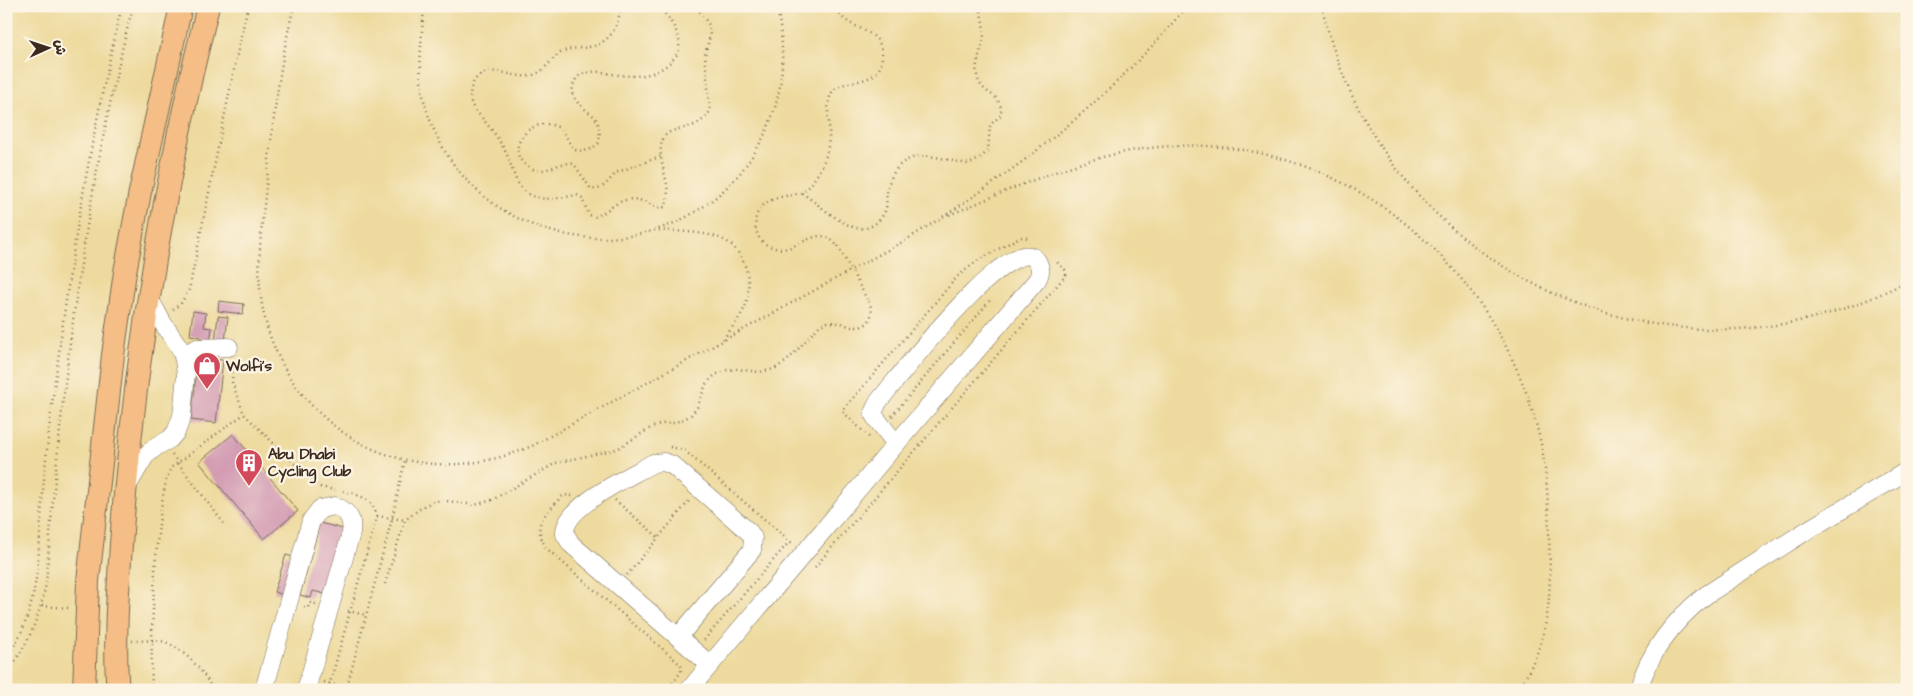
<svg xmlns="http://www.w3.org/2000/svg" width="1913" height="696" viewBox="0 0 1913 696" font-family="'Architects Daughter','Playpen Sans Arabic',sans-serif">
  <rect width="100%" height="100%" fill="#fcf5e5"/>
  <filter id="ink" filterUnits="userSpaceOnUse"><feTurbulence type="fractalNoise" baseFrequency=".02" numOctaves="2"/><feDisplacementMap in="SourceGraphic" scale="10" xChannelSelector="R" yChannelSelector="G"/><feConvolveMatrix kernelMatrix="1 2 1 2 8 2 1 2 1" color-interpolation-filters="sRGB"/></filter>
  <filter id="wash" filterUnits="userSpaceOnUse"><feTurbulence type="fractalNoise" baseFrequency=".0096" numOctaves="4" result="noise"/><feDisplacementMap in="SourceGraphic" scale="20" xChannelSelector="R" yChannelSelector="G"/><feGaussianBlur stdDeviation="1.12" result="paint"/><feColorMatrix in="noise" values="0 0 0 0 0 0 0 0 0 0 0 0 0 0 0 0 0 1.4 0 .05"/><feComposite in="paint" operator="in"/></filter>
  <g filter="url(#wash)">
    <rect width="100%" height="100%" fill="#e7e0bc"/>
    <!-- sand -->
    <path fill="#eeda9e" stroke="#94825e" d="M6,6H1907V690H6Z"/>
    <g id="blocks">
      <!-- building -->
      <path fill="#d39cb3" d="M219,301L244,304L243,314L218,311Z
        M193,311L206,313L204,327L212,328L210,342L200,341L201,337L190,335Z
        M218,316L228,317L225,342L215,341Z
        M198,358L223,360L216,423L191,420Z
        M233,434L298,511L264,539L199,462Z
        M320,523L347,530L329,595L313,591L311,598L300,595Z
        M286,555L296,558L284,595L274,592Z"/>
    </g>
  </g>
  <g filter="url(#ink)">
    <use href="#blocks" fill-opacity="0" stroke="#776a55" stroke-width="1"/>
    <g fill="none" stroke-linecap="round" stroke-linejoin="round">
      <defs>
        <path id="minor" d="M183,355L197,348L229,347
          M128,485L145,456L157,446L170,439L176,432L182,416L186,374L184,360L181,350L162,322L148,296
          M679,636L752,550L753,538L749,532L672,465L664,462L653,463C630,477 563,506 565,534L571,544L709,664
          M264,690L311,521L320,509L335,506C348,511 353,520 351,533L306,690
          M689,690L896,444L1037,280C1040,275 1041,270 1039,265C1022,214 892,386 878,402L873,413L875,417L896,444
          M1638,690C1650,651 1674,620 1706,595L1806,531L1907,471"/>
        <path id="major" d="M84,690L88,581L113,355L125,272L140,192L181,6
          M118,690C115,664 116,637 117,610C119,575 121,540 124,505C138,337 167,170 208,6"/>
      </defs>
      <!-- minor casing -->
      <use href="#minor" stroke="#776a55" stroke-width="19"/>
      <!-- major casing -->
      <use href="#major" stroke="#776a55" stroke-width="24"/>
      <!-- path -->
      <path stroke="#776a55" stroke-width="2.5" stroke-dasharray="1 4" stroke-linecap="butt" d="M294,6C280,62 273,120 267,178C263,217 256,259 261,298C270,364 312,422 373,449C426,472 482,468 534,445L904,241C1010,177 1108,102 1187,6
        M424,6C422,37 417,70 424,100C459,244 645,287 740,173C762,146 777,113 781,78C784,53 781,30 777,6
        M517,6C525,10 535,10 544,6
        M620,6C620,26 609,44 589,47C580,49 571,47 562,52C551,58 546,71 533,75C516,80 500,67 484,73C472,77 467,94 472,105C475,111 482,117 486,123C494,132 502,144 507,155C512,165 513,177 520,186C534,205 558,198 577,195L582,198L589,215L596,217C611,209 620,196 639,200C650,202 653,209 665,207C675,185 654,161 663,139C670,123 696,135 710,111L705,55L710,36L709,25L696,6
        M659,6C669,19 688,40 675,57C659,77 636,78 612,74C603,72 591,70 582,74C574,78 573,85 572,93C582,117 604,108 599,143C591,150 586,152 575,150C569,144 566,133 559,128C532,111 497,154 533,169C548,174 559,160 574,164L591,189C605,191 608,179 618,172L662,156
        M834,6C844,31 881,26 882,54C883,93 837,72 830,97C827,106 828,115 829,124C830,144 827,161 815,178C812,183 808,189 803,192C800,194 796,194 792,195C777,197 761,201 756,217C755,223 755,230 758,235C760,241 766,245 772,247C793,256 810,229 829,238C832,240 835,244 838,246
        M1322,6C1378,268 1669,410 1907,281
        M802,193C815,202 843,226 857,228C870,231 883,220 886,208C887,203 886,198 887,193C889,177 897,163 912,158C930,152 951,162 969,164L979,159L988,151L990,125L1001,115C1003,90 981,98 977,75C974,62 984,47 984,33C984,24 981,15 980,6
        M949,215C1051,173 1134,130 1249,151C1393,178 1505,294 1539,435C1547,468 1548,501 1549,535C1551,595 1552,637 1518,690
        M659,230C679,232 706,231 724,240C747,252 754,286 744,309C739,320 729,331 722,341
        M173,310L181,303L189,290L239,45L248,6
        M233,362L232,382L244,414
        M892,416L992,298
        M869,437L842,411L958,276L977,261L1020,237H1025L1029,239
        M670,447L684,450L792,543
        M172,455L225,525
        M572,496L564,495L560,498C543,519 532,521 546,548L681,665V672L667,690
        M615,500L658,537
        M377,516L405,520
        M815,567L1066,275L1065,270L1055,260
        M627,575L690,500
        M385,584L405,520L425,505L440,500L475,505L492,500L556,463L617,449L649,429L660,424L674,423L690,416L697,408L706,384L715,375L727,370L737,369L759,372L774,369L787,361L820,325L828,322L842,323L850,327H860L868,323C873,313 873,309 867,299
        M42,606L69,608
        M304,607L308,608L309,603L316,604
        M348,611L366,615
        M704,640L789,542
        M132,641C142,641 155,639 165,642C182,648 206,672 212,690
        M6,658C40,612 38,557 42,503C46,455 51,407 58,360C73,241 94,122 122,6
        M6,673C28,646 39,618 46,584C61,390 84,196 133,6
        M324,682L346,688
        M152,690C150,656 155,488 172,467L244,414L314,483L320,487L335,490
        M328,690L377,516C372,498 359,495 343,491
        M346,690L392,519L405,460"/>
      <!-- minor -->
      <use href="#minor" stroke="#fff" stroke-width="18"/>
      <!-- major -->
      <use href="#major" stroke="#f6be87" stroke-width="22"/>
      <!-- path-bridge -->
      <path stroke="#776a55" stroke-width="2.5" stroke-dasharray="1 4" stroke-linecap="butt" d="M838,246L867,299"/>
    </g>
  </g>
  <!-- icons -->
  <defs>
    <symbol id="shop-pin" viewBox="-11 -11 22 30"><path d="M0 17L-7.5 6A9.5 9.5 0 1 1 7.5 6Z" fill="#d1495b" stroke="#fcf5e5"/><path d="M-5-2.5h2.3a2.7 3.5 0 0 1 5.4 0H5L5.5 6h-11ZM-1.5-2.5h3a1.5 2.3 0 0 0-3 0Z" fill="#fff"/></symbol>
    <symbol id="building-pin" viewBox="-11 -11 22 30"><path d="M0 17L-7.5 6A9.5 9.5 0 1 1 7.5 6Z" fill="#d1495b" stroke="#fcf5e5"/><path d="M-4-6H4V6H1V3H-1V6H-4ZM-2.5-4.3h1.7v1.8h-1.7ZM.8-4.3h1.7v1.8H.8ZM-2.5-1h1.7V.8h-1.7ZM.8-1h1.7V.8H.8Z" fill="#fff"/></symbol>
  </defs>
  <g fill-rule="evenodd">
    <use href="#shop-pin" x="191" y="350" width="32" height="43"/>
    <use href="#building-pin" x="233" y="447" width="32" height="43"/>
  </g>
  <g text-anchor="middle" dominant-baseline="central" stroke-width="4.5" stroke-linejoin="round" paint-order="stroke">
    <!-- poi labels -->
    <g font-size="15" font-weight="bold" fill="#3b2a1e" stroke="#fcf5e5" text-anchor="start">
      <text x="226" y="366">Wolfi's</text>
      <text x="268" y="454">Abu Dhabi<tspan x="268" dy="17">Cycling Club</tspan></text>
    </g>
  </g>
  <!-- margin -->
  <rect width="1913" height="696" fill="none" stroke="#fcf5e5" stroke-width="25"/>
  <!-- north arrow -->
  <g transform="translate(48 48) rotate(87)" stroke="#fcf5e5" stroke-width="4" paint-order="stroke">
  <path d="M0-4L9 19L0 12L-9 19Z" fill="#3b2a1e"/>
  <text y="-8" font-size="14" font-weight="bold" text-anchor="middle" fill="#3b2a1e">ش</text>
  </g>
</svg>
